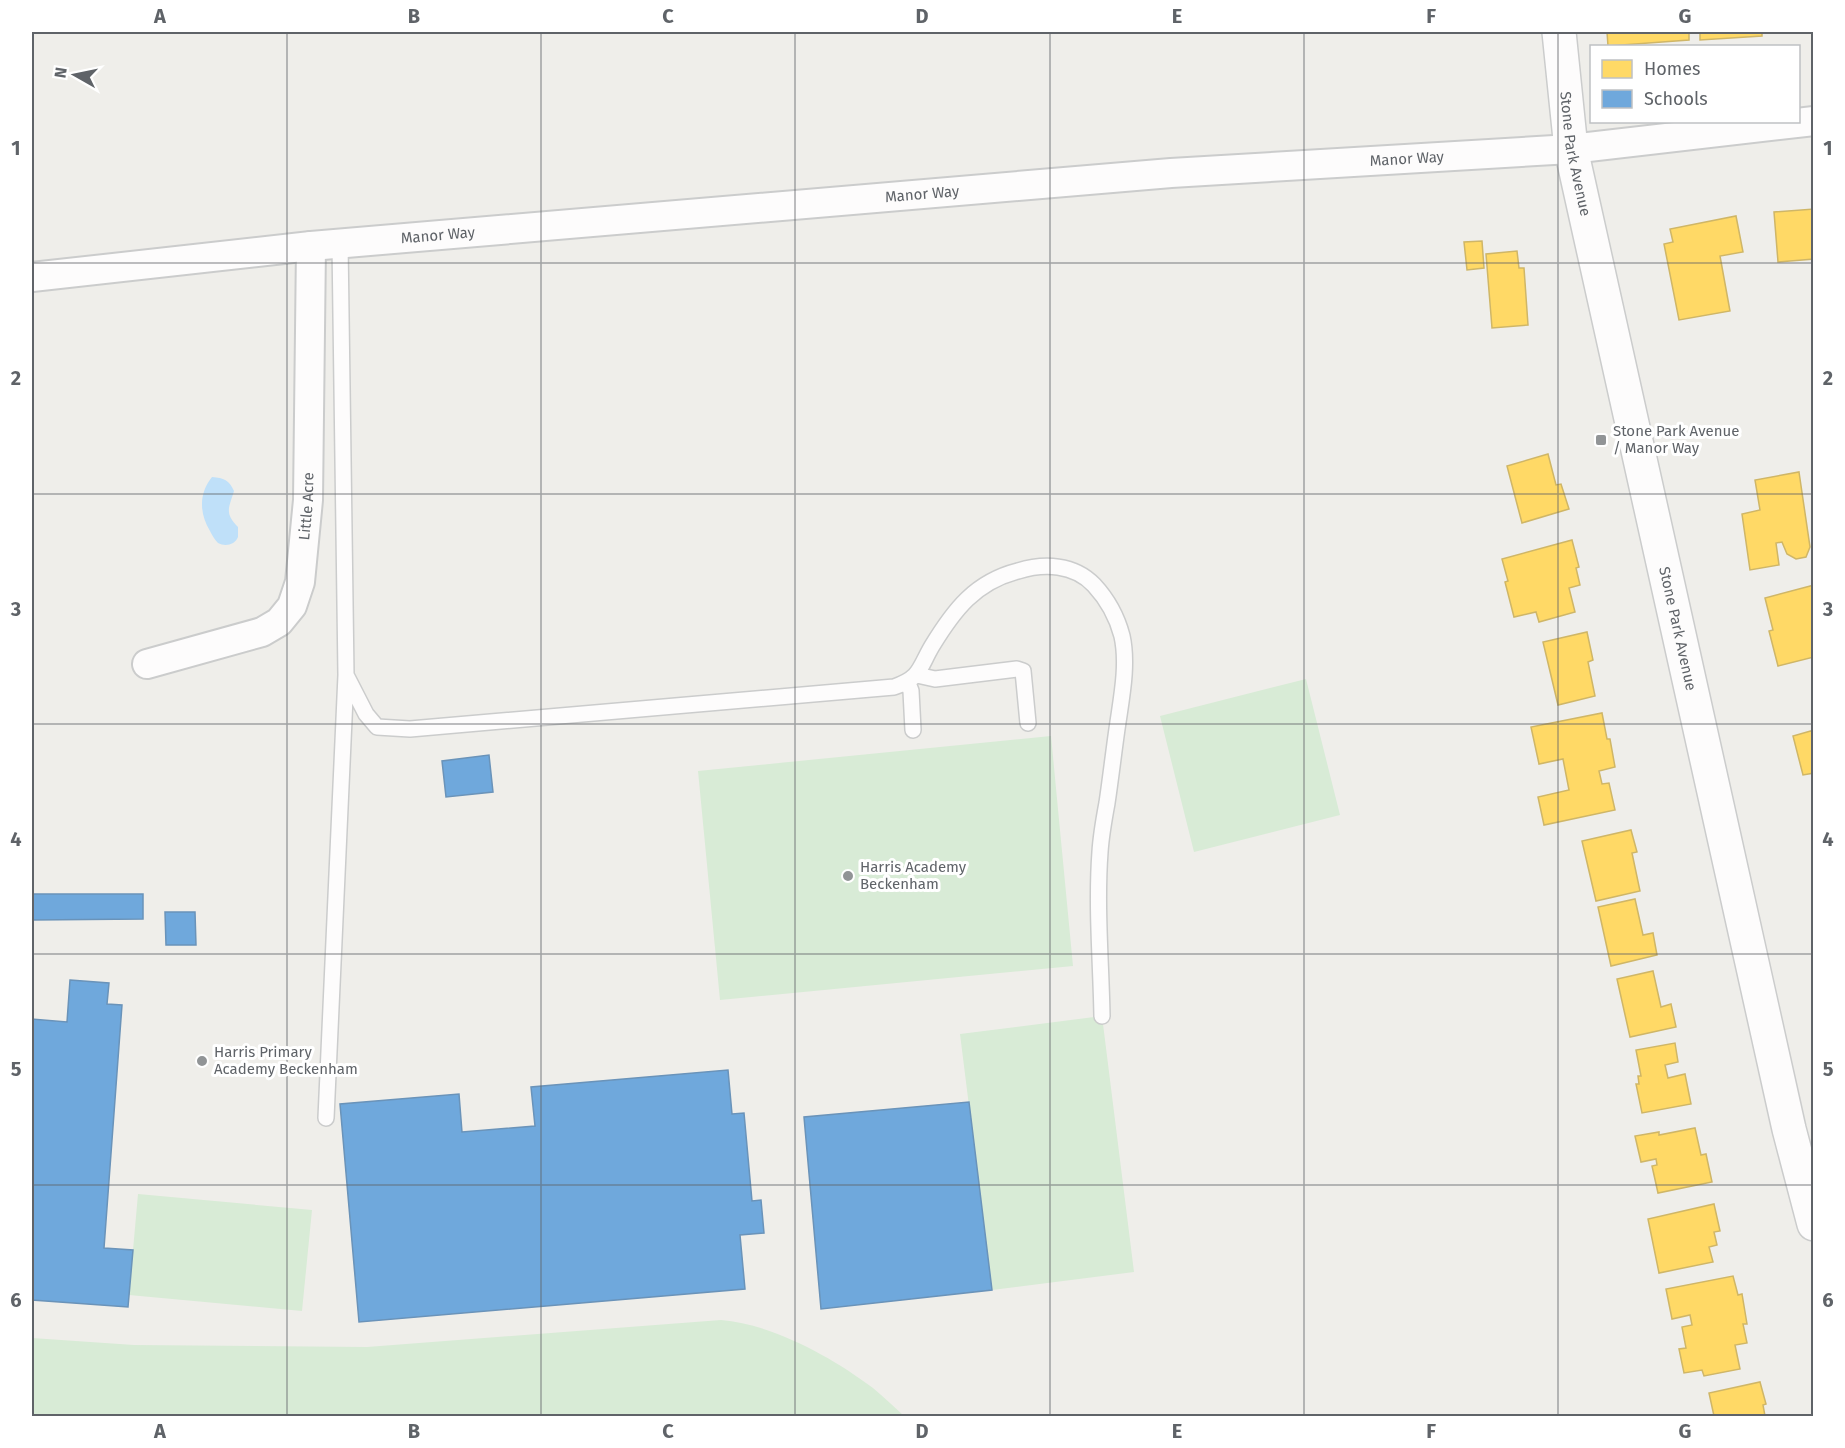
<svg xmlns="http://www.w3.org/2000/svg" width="1845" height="1448" viewBox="0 0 1845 1448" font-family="'Fira Sans',sans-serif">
  <rect width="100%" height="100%" fill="#efeeea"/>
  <!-- green -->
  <path fill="#d8ebd6" d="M1306,679L1340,815L1194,852L1160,716Z
    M1051,736L1073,966L720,1000L698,771Z
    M1102,1016L1134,1272L992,1290L960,1034Z
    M138,1194L312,1210L302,1311L129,1295Z
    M721,1320C772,1324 832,1357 873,1388C884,1397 894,1407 904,1416H32V1338L134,1345L367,1347Z"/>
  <!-- water -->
  <path fill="#bfe0f9" d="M212,477C224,478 229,480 234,491C229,508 224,513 238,527C238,528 238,536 238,537C235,545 225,547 218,543C215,540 212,535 210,531C199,513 199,493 212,477Z"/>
  <!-- homes -->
  <path fill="#ffd966" stroke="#cfb667" stroke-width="1.5" d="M1607,32H1689V40L1608,46Z
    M1700,32H1770H1762V36L1700,40Z
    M1814,209V259L1778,262L1774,212Z
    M1736,216L1743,252L1720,256L1730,311L1679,320L1664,244L1673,242L1670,229Z
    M1482,241L1484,268L1467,270L1464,242Z
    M1517,251L1519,268H1524L1528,325L1492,328L1486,254Z
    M1548,454L1556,485L1561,484L1569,509L1522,523L1507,466Z
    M1799,472L1810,547L1806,557L1796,559L1787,554L1782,542L1776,543L1779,565L1750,570L1742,514L1760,510L1755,480Z
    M1572,540L1579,567L1576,568L1580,585L1569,588L1575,612L1539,622L1536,612L1514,617L1505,582L1508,581L1502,559Z
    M1814,585V657L1778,666L1769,631L1773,630L1765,598Z
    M1587,632L1593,660L1588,662L1595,696L1558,705L1543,642Z
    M1602,713L1607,739H1610L1615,767L1599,771L1602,784L1609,783L1615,810L1544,825L1538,797L1569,790L1563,759L1539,764L1531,727Z
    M1814,730V773L1803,775L1793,736Z
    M1631,830L1637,852L1632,853L1640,891L1596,901L1582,841Z
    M1635,899L1643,935L1653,933L1657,955L1611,966L1598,907Z
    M1653,971L1661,1007L1671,1004L1676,1027L1630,1037L1617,979Z
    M1675,1043L1678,1062L1665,1065L1668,1078L1685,1074L1691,1104L1642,1113L1636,1084H1639L1638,1076H1641L1636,1050Z
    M1695,1128L1701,1155L1706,1154L1712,1182L1658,1193L1652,1166L1657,1165L1656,1159L1641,1162L1635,1136L1659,1132V1135Z
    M1714,1204L1720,1231L1714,1232L1717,1245L1709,1247L1713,1262L1659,1273L1648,1219Z
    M1733,1276L1738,1295L1742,1294L1747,1324H1743L1747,1343L1735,1345L1740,1369L1704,1376L1702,1370L1684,1373L1679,1349L1686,1348L1682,1327L1692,1325L1690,1315L1672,1319L1666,1289Z
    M1760,1382L1766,1404L1763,1405L1765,1416H1714L1709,1393Z"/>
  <!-- schools -->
  <path fill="#6fa8dc" stroke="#6a93b9" stroke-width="1.5" d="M489,755L493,792L446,797L442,761Z
    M32,894H143V919L32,920Z
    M165,912H195L196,945H166Z
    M70,980L109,983L107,1004L122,1005L104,1248L133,1250L128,1307L32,1300V1019L67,1022Z
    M728,1070L732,1114L744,1113L752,1201L761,1200L764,1233L740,1235L745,1289L359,1322L340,1104L459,1094L462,1132L535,1126L531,1087Z
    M969,1102L992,1290L821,1309L804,1117Z"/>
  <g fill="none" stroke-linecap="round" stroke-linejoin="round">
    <defs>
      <path id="service" d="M346,675L366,714L377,727L410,729L894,687C921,678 919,668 932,646C954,610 975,582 1018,571C1044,563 1074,564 1094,585C1107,599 1117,617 1122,636C1128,663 1122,695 1118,722C1114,749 1111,776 1107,803C1104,819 1101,836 1100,852C1096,906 1101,962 1102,1016
        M917,675L935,679L1017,669L1023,671L1028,723
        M908,683L911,691L913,730
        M326,1118L346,675L340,243"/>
      <g id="minor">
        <path id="s1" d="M32,277L311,246L1171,173L1571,149L1814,121"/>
        <path id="s2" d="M147,664L262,632L279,622L292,606L300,582L308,500L311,246"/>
      </g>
      <g id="tertiary">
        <path id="s3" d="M1559,32L1571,149L1789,1129L1814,1224"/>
      </g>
    </defs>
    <!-- service casing -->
    <use href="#service" stroke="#cbcccc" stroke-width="18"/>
    <!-- minor casing -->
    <use href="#minor" stroke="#cbcccc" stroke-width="32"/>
    <!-- tertiary casing -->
    <use href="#tertiary" stroke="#cbcccc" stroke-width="36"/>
    <!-- service -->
    <use href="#service" stroke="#fdfcfc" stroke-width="15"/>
    <!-- minor -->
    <use href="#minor" stroke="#fdfcfc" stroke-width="28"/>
    <!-- tertiary -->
    <use href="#tertiary" stroke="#fdfcfc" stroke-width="33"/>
  </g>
  <!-- grid -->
  <path fill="none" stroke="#5f6368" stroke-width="1.5" stroke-opacity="0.55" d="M287,32V1416M541,32V1416M795,32V1416M1050,32V1416M1304,32V1416M1558,32V1416M32,263H1814M32,494H1814M32,724H1814M32,954H1814M32,1185H1814"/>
  <!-- markers -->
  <g fill="#919496" stroke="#fff" stroke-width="2">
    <rect x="1595" y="434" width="12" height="12" rx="3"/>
    <circle cx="848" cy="876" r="6"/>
    <circle cx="202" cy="1061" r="6"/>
  </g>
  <g text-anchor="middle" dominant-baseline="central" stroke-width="6" stroke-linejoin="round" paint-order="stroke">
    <!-- street labels -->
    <g font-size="15" fill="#5f6368" stroke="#fff">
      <text stroke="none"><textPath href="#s3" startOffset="123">Stone Park Avenue</textPath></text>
      <text stroke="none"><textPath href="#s1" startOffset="1380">Manor Way</textPath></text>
      <text stroke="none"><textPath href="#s1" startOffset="894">Manor Way</textPath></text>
      <text stroke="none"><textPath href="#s1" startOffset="408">Manor Way</textPath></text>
      <text stroke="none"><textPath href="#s2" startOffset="261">Little Acre</textPath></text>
      <text stroke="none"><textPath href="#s3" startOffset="609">Stone Park Avenue</textPath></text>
    </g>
    <!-- poi labels -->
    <g font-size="15" fill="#5f6368" stroke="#fff" text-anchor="start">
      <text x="1613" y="431">Stone Park Avenue<tspan x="1613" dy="17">/ Manor Way</tspan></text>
      <text x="860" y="867">Harris Academy<tspan x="860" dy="17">Beckenham</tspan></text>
      <text x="214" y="1052">Harris Primary<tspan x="214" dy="17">Academy Beckenham</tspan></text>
    </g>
  </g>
  <!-- border -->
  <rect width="1845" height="1448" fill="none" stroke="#ffffff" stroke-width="66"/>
  <!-- legend -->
  <rect x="1590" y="45" width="210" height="78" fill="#ffffff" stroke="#bfc1c3" stroke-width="1.5"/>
  <rect x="1602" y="60" width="30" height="18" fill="#ffd966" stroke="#bfc1c3" stroke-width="1.5"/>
  <text x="1644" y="75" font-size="18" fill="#5f6368">Homes</text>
  <rect x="1602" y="90" width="30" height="18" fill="#6fa8dc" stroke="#bfc1c3" stroke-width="1.5"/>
  <text x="1644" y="105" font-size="18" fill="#5f6368">Schools</text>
  <!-- north arrow -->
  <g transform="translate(75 75) rotate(279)" stroke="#ffffff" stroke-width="4.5" paint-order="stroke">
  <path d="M0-4.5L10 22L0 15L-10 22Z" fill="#5f6368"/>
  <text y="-9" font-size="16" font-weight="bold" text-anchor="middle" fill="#5f6368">N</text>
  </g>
  <rect x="33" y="33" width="1779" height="1382" fill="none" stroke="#5f6368" stroke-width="2"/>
  <g font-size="20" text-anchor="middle" font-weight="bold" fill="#5f6368">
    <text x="160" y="23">A</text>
    <text x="414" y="23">B</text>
    <text x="668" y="23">C</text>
    <text x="922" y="23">D</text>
    <text x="1177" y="23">E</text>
    <text x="1431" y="23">F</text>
    <text x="1685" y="23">G</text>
    <text x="16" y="155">1</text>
    <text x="1828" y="155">1</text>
    <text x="16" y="385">2</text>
    <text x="1828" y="385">2</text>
    <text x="16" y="616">3</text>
    <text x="1828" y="616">3</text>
    <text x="16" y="846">4</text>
    <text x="1828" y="846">4</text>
    <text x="16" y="1076">5</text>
    <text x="1828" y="1076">5</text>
    <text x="16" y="1307">6</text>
    <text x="1828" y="1307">6</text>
    <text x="160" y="1438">A</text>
    <text x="414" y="1438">B</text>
    <text x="668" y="1438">C</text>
    <text x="922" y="1438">D</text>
    <text x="1177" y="1438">E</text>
    <text x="1431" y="1438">F</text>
    <text x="1685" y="1438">G</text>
  </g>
</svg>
